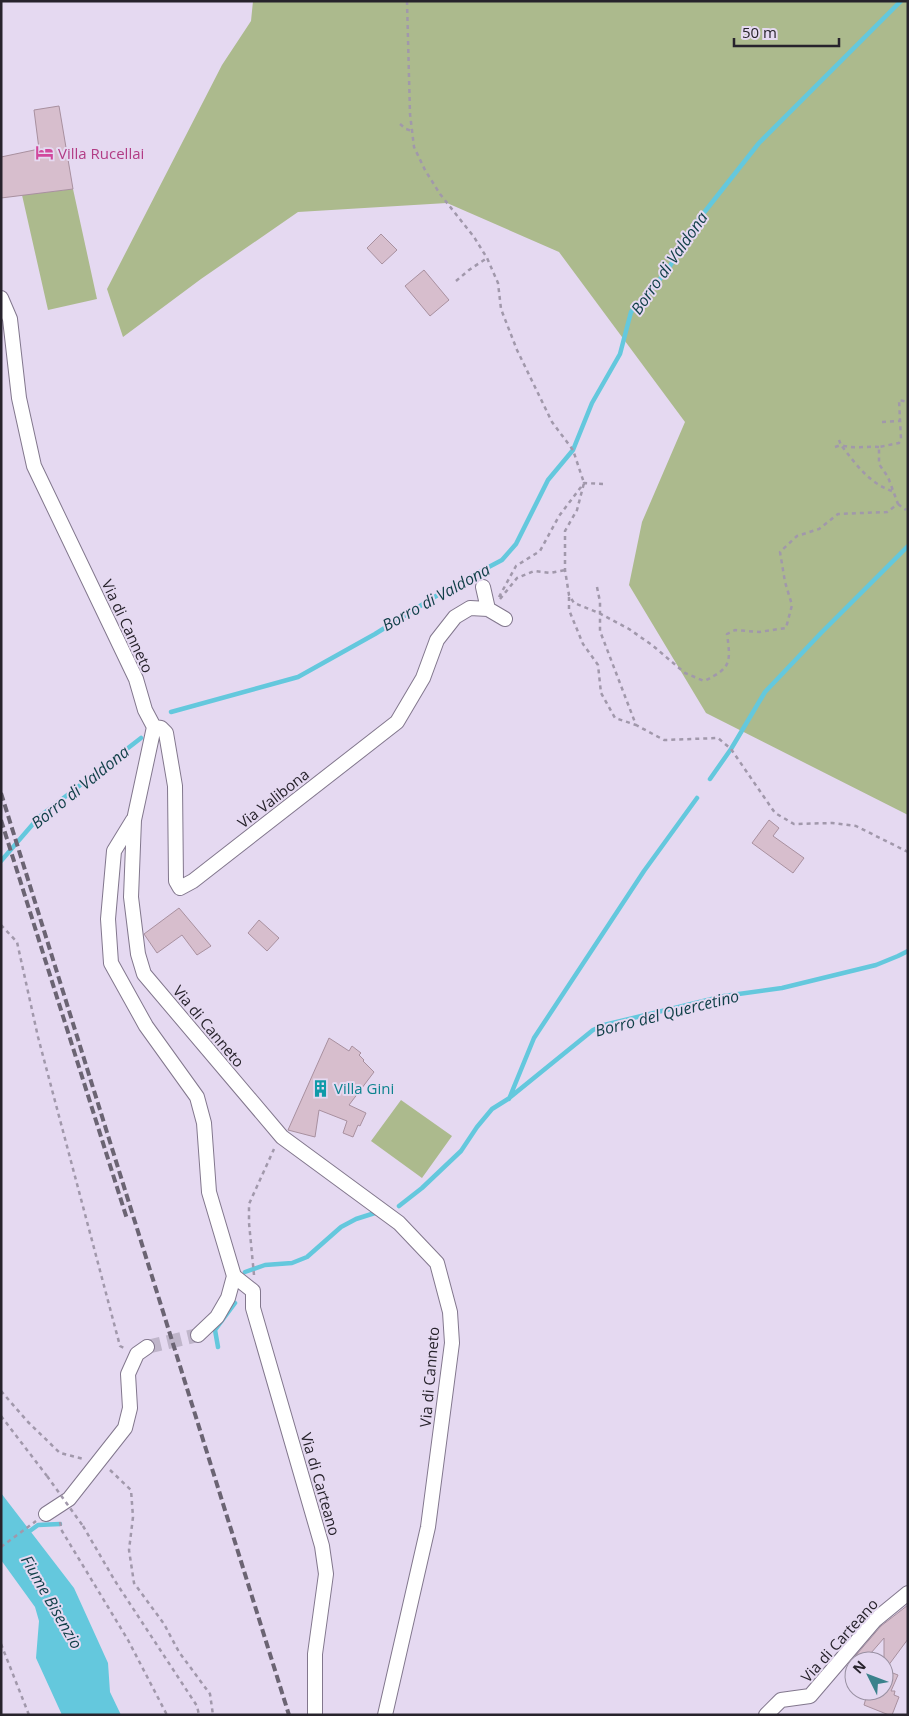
<svg xmlns="http://www.w3.org/2000/svg" width="909" height="1716" viewBox="0 0 909 1716" font-family="'Open Sans',sans-serif">
  <rect width="100%" height="100%" fill="#e5d9f1"/>
  <!-- green -->
  <path fill="#acba8d" d="M253,1H908V815L706,713L629,585L642,522L685,422L559,252L447,203L298,212L201,279L123,337L107,289L222,65L251,21Z
    M73,189L97,299L48,310L22,195Z
    M401,1100L452,1136L422,1178L371,1141Z"/>
  <!-- water -->
  <path fill="#64c8dd" d="M1,1493L74,1588L108,1663L110,1692L121,1715H62L36,1658L39,1621L35,1607L1,1560Z"/>
  <g fill="none" stroke-linecap="round" stroke-linejoin="round">
    <!-- stream -->
    <path stroke="#64c8dd" stroke-width="4.5" d="M171,712L298,677L375,634L449,588L502,560L516,544L548,480L573,450L592,403L620,354L631,312L667,271L695,224L759,143L901,1
      M710,779L731,749L765,692L821,633L908,546
      M1,861L39,817L141,738
      M509,1099L534,1038L644,871L697,798
      M399,1206L422,1188L461,1151L477,1127L492,1109L508,1099L593,1030L604,1025L724,996L782,988L876,965L898,956L908,951
      M245,1272L265,1265L292,1263L307,1257L341,1227L356,1219L378,1212
      M218,1347L215,1330L235,1303
      M27,1533L38,1525L60,1524"/>
  </g>
  <!-- building -->
  <path fill="#d7becd" stroke="#a8909f" d="M59,106L73,189L1,198V157L39,149L34,110Z
    M381,234L397,250L382,264L367,248Z
    M424,270L449,300L430,316L405,286Z
    M769,820L779,828L773,836L804,858L793,873L752,843Z
    M179,908L211,946L197,955L182,935L157,953L144,934Z
    M259,920L279,938L267,951L248,933Z
    M329,1038L349,1051L352,1046L361,1053L359,1055L364,1060L363,1061L374,1072L349,1105L366,1113L360,1126L358,1125L353,1137L343,1133L347,1121L319,1110L315,1137L288,1130Z
    M908,1605V1639L885,1670L898,1675L891,1691H895L894,1695L899,1697L892,1715H889L864,1705L868,1691H884V1638L864,1661H851L881,1626Z"/>
  <g fill="none" stroke-linecap="round" stroke-linejoin="round">
    <!-- minor-tunnel -->
    <path stroke="#bfb5ca" stroke-width="14" stroke-dasharray="14 7" stroke-linecap="butt" d="M147,1347L198,1335"/>
    <defs>
      <path id="minor" d="M1,298L10,319L19,398L34,466L136,679L145,710L154,727L134,820L131,897L138,954L144,974L282,1137L399,1223L437,1263L450,1312L452,1343L428,1527L385,1715
        M483,587L488,609L505,619
        M154,727L161,728L166,733L175,786L176,881L180,888L193,881L397,722L423,678L437,640L455,617L470,608L488,609
        M133,820L114,851L108,919L111,963L146,1026L197,1097L204,1123L209,1192L234,1276L228,1298L217,1317L198,1335
        M234,1276L253,1291V1308L322,1546L326,1574L315,1654V1715
        M46,1514L69,1499L125,1428L130,1408L128,1374L137,1354L147,1347
        M766,1715L781,1700L810,1696L875,1620L908,1593"/>
    </defs>
    <!-- minor casing -->
    <use href="#minor" stroke="#82778d" stroke-width="16"/>
    <!-- path -->
    <path stroke="#a198ab" stroke-width="2.5" stroke-dasharray="4 4" stroke-linecap="butt" d="M407,1L410,114L414,147L425,170L440,194L474,237L487,258L498,283L501,309L517,350L552,422L573,450L584,483L577,510L565,531V570L569,595L574,603L599,613L629,629L652,645L685,673L704,681C731,668 731,663 727,634L735,630L759,632L786,628L792,605L785,582L780,552L797,536L819,529L838,514L887,512L898,504L888,477L879,464V447L899,443L901,439L899,400L908,402
      M400,124L406,129L412,131
      M456,281L469,270L487,258
      M882,422L900,421
      M835,447L841,445L839,440
      M879,447C866,446 853,449 841,445C857,466 869,483 894,492
      M898,504L906,510
      M597,587L600,602V631L636,725L664,740L718,738L731,749L775,813L794,824L832,823L856,826L908,852
      M499,597L516,566L540,551L559,516L584,483L603,484
      M569,597V610L583,644L598,665L601,693L615,718L636,725
      M500,599L517,578L534,571L550,573L565,570
      M1,925L17,942L38,1037L120,1346L124,1348
      M254,1275L249,1223V1204L274,1149
      M1,1391L28,1422L60,1453L84,1459
      M1,1416L47,1476
      M110,1470L131,1490L133,1517L129,1550L134,1583L164,1624L179,1652L210,1694L213,1715
      M60,1522L62,1531L128,1640L167,1715
      M83,1526L115,1581L197,1706L199,1715
      M1,1547L36,1521
      M1,1644L29,1715"/>
    <!-- minor -->
    <use href="#minor" stroke="#fff" stroke-width="14"/>
    <!-- rail -->
    <path stroke="#6b6473" stroke-width="4" stroke-dasharray="8 4" stroke-linecap="butt" d="M1,793L289,1715
      M1,820L127,1219"/>
    <!-- path-bridge -->
    <path stroke="#a198ab" stroke-width="2.5" stroke-dasharray="4 4" stroke-linecap="butt" d="M47,1476L83,1526"/>
  </g>
  <!-- icons -->
  <defs>
    <symbol id="hotel-bare" viewBox="-9 -9 18 18"><path d="M-6-4.5h1.5V1H6V5H4.5V3h-9V5H-6ZM-4 0a1.8 1.8 0 1 1 3.6 0ZM.5 0V-2.5h3Q6-2.5 6 0Z" fill="#d1479c" stroke="#e5d9f1" stroke-width="2.5" paint-order="stroke"/></symbol>
    <symbol id="building-bare" viewBox="-9 -9 18 18"><path d="M-4-6H4V6H1V3H-1V6H-4ZM-2.5-4.3h1.7v1.8h-1.7ZM.8-4.3h1.7v1.8H.8ZM-2.5-1h1.7V.8h-1.7ZM.8-1h1.7V.8H.8Z" fill="#0f9aa8" stroke="#e5d9f1" stroke-width="2.5" paint-order="stroke"/></symbol>
  </defs>
  <g fill-rule="evenodd">
    <use href="#hotel-bare" x="32" y="140" width="25" height="25"/>
    <use href="#building-bare" x="308" y="1076" width="25" height="25"/>
  </g>
  <g text-anchor="middle" dominant-baseline="central" stroke-width="4" stroke-linejoin="round" paint-order="stroke">
    <!-- hotel labels -->
    <g font-size="15" fill="#b23c85" stroke="#e5d9f1" text-anchor="start">
      <text x="58" y="153">Villa Rucellai</text>
    </g>
    <!-- street labels -->
    <g font-size="15" fill="#27232c" stroke="#e5d9f1">
      <text transform="translate(128 626) rotate(65)">Via di Canneto</text>
      <text transform="translate(273 798) rotate(-38)">Via Valibona</text>
      <text transform="translate(209 1026) rotate(50)">Via di Canneto</text>
      <text transform="translate(429 1377) rotate(-85)">Via di Canneto</text>
      <text transform="translate(321 1484) rotate(74)">Via di Carteano</text>
      <text transform="translate(839 1640) rotate(-48)">Via di Carteano</text>
    </g>
    <!-- culture labels -->
    <g font-size="15" fill="#0d838f" stroke="#e5d9f1" text-anchor="start">
      <text x="334" y="1088">Villa Gini</text>
    </g>
    <!-- water labels -->
    <g font-size="16" font-style="italic" fill="#0f3e47" stroke="#e5d9f1">
      <text transform="translate(669 263) rotate(-55)">Borro di Valdona</text>
      <text transform="translate(436 597) rotate(-29)">Borro di Valdona</text>
      <text transform="translate(80 787) rotate(-39)">Borro di Valdona</text>
      <text transform="translate(667 1013) rotate(-14)">Borro del Quercetino</text>
      <text transform="translate(52 1602) rotate(60)">Fiume Bisenzio</text>
    </g>
  </g>
  <!-- border -->
  <rect width="909" height="1716" fill="none" stroke="#27232c" stroke-width="5"/>
  <!-- north arrow -->
  <g transform="translate(869 1676) rotate(312)"><circle r="24" fill="#e5d9f1" stroke="#9990a2"/>
  <path d="M0-4L9 19L0 12L-9 19Z" fill="#3b828c"/>
  <text y="-8" font-size="14" font-weight="bold" text-anchor="middle" fill="#27232c">N</text>
  </g>
  <!-- scale -->
  <path d="M734 38v8h105v-8" fill="none" stroke="#27232c" stroke-width="2.5"/>
  <text x="742" y="38" font-size="15" fill="#27232c" stroke="#e5d9f1" stroke-width="4" paint-order="stroke">50 m</text>
</svg>
